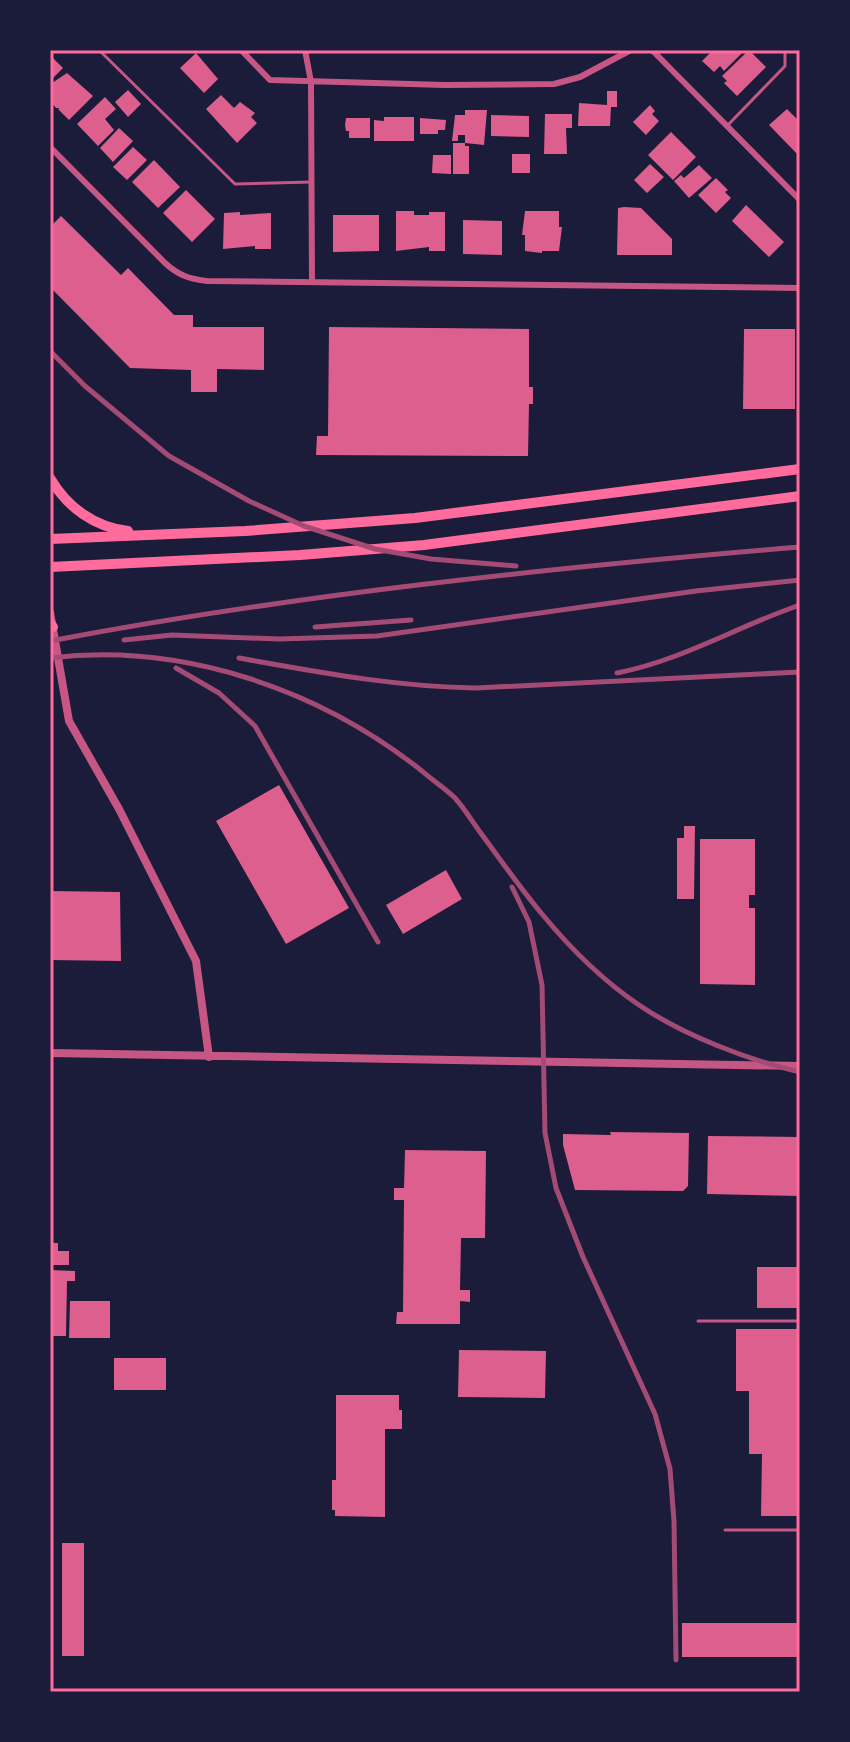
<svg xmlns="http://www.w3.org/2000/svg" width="850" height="1742" viewBox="0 0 850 1742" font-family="Montserrat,sans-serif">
  <rect width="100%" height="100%" fill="#1b1b3a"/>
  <!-- building -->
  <path fill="#dd5f8e" d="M713,50H738L742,53L724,71L720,66L714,72L702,61Z
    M749,50L766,67L737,96L724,83L727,81L722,76Z
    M196,53L218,79L204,93L180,68Z
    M50,55L63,68L50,81Z
    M67,73L93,96L69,120L58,109L60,108H56L50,101V93L53,90L52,83Z
    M128,90L141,104L128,117L115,102Z
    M607,91H617V107H611L610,126H578L579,103L607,105Z
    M221,95L234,108L240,102L255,113L251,117L257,123L237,143L206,109Z
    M105,97L116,109L105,119L114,130L98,146L77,124Z
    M650,105L655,111L652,114L659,121L646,135L633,122Z
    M787,109L800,122V157L769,125Z
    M465,110H487L484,145L465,143V135H458V141H452L455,115H465Z
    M545,114H572V128H566L567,154H544Z
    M491,115L529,116V137L491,136Z
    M384,117H414V141H374V120L384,121Z
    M346,118H370V138H349V131H346L345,125Z
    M420,118L446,120L445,130H438V134H420Z
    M119,128L133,141L113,162L100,148Z
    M671,132L696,157L673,180L648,155Z
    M453,143H465V146H469V174H453Z
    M133,147L147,160L127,180L113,167Z
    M512,154H530V173H512Z
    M433,155H451V174L432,173Z
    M154,160L180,187L158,208L132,182Z
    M650,164L664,177L647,193L634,180Z
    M699,165L712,178L689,198L674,181L681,175L684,178Z
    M716,178L728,190L725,192L731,198L716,213L698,195Z
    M186,190L215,219L192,242L163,213Z
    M746,205L784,242L769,257L732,221Z
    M624,207L641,208L672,239V255H617L618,208Z
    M396,211H414V215H429V212H445V251H429V247L396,251Z
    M525,211H559V227H562L559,251H542V253L525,251V235H522Z
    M240,212V215L271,213V249H255V246L223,249L224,213Z
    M333,215H379V251L333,252Z
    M61,216L121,275L128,268L174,315H193V327H264V370L217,369V392H191V370L130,368L50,287V227Z
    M463,220L502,221V255L463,254Z
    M329,327L529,329V387H533V404H529L528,456L316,455L317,436H328Z
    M744,329H795V409H743Z
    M279,785L349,908L286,944L216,821Z
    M684,826H695L694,899H677V838H684Z
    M700,839H755V895H749V908H755V985L700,984Z
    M446,870L462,899L403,934L386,905Z
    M50,891L120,892L121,961L50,960Z
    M610,1132L689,1133L688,1186L683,1191L575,1190L563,1145V1134L611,1135Z
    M708,1136L800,1137V1196L707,1194Z
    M405,1150L486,1151L485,1238H461L460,1290H470V1302L460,1301V1324H396L397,1312H403L404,1200H394V1188H404Z
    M50,1243H58V1251H69V1265H50Z
    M757,1267H800V1308H757Z
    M50,1270L75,1271V1281H67L66,1336H50Z
    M70,1301H110V1338H69Z
    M736,1329H800V1516H761L762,1454H749V1391H736Z
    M459,1350L546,1351L545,1398L458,1397Z
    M114,1358H166V1390H114Z
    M336,1395H399V1410H402V1429H385V1517L335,1516V1510H332V1480H336Z
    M62,1543H84V1656H62Z
    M682,1623H800V1657H682Z"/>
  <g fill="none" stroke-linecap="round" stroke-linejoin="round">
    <!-- service -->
    <path stroke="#c65784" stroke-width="3" d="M99,50L235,184L311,182
      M727,126L785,66V50
      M698,1321H800
      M725,1530H800"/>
    <!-- minor -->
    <path stroke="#c65784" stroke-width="6" d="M241,50L270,80L445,85L554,84L580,77L631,50
      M305,50L311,82L312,282
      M652,50L800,200
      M50,147L165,263C178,275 189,279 207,281L800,288"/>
    <!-- tertiary -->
    <path stroke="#c65784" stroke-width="8" d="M50,612L69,721L119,809L196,961L209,1057
      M50,1053L800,1066"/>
    <!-- trunk -->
    <path stroke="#ff6b9d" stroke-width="10" d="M50,478C67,507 94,527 128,531
      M50,539L245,531L415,518L800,469
      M50,567L300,555L424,545L800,496
      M50,623L53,627"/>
    <!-- rail -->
    <path stroke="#a44b75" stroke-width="5" d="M50,351L85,386L169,456L249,501L304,526L375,549L431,559L516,566
      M315,627L411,620
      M124,640L172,635L279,639L377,636L696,591L800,580
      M50,641C298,594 549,568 800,547
      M50,658C182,642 319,689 422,771C432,780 445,788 455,798C464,808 472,821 480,832C500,859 520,888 542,914C570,948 602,980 639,1005C683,1035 748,1060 800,1072
      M239,658C318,672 396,687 476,688L800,672
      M176,668L219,693L255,726L378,942
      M617,673C683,660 738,626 800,605
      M512,887L529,922L542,985L545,1133L556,1188L583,1257L655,1414L670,1469L674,1521L676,1660"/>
  </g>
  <!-- border -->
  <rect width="850" height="1742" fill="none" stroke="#1b1b3a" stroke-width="104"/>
  <rect x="52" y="52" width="746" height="1638" fill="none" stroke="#ff6b9d" stroke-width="3"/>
</svg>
